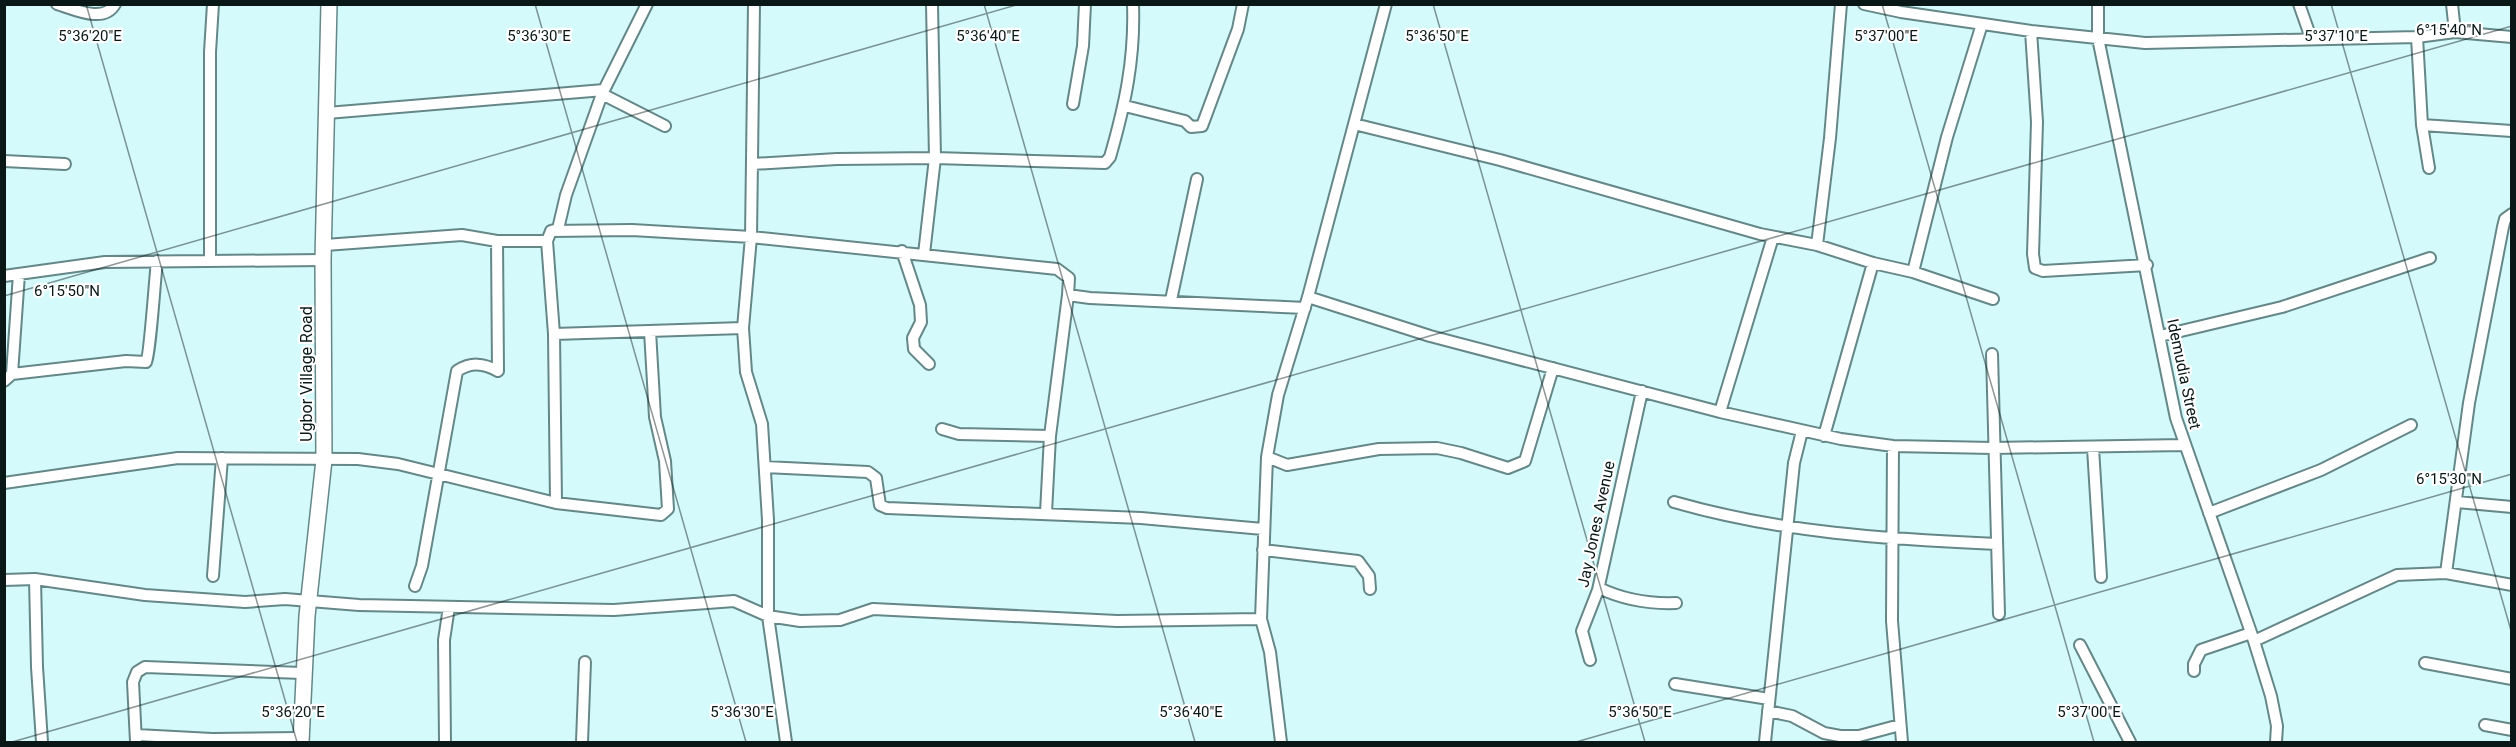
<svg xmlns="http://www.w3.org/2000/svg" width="2516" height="747" viewBox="0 0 2516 747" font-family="Roboto,sans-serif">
  <rect width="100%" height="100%" fill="#d5fafc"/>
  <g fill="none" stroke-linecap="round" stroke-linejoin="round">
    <defs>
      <path id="street" d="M57,4C74,9 104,24 115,4
        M754,4L751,237L743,328L746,372L762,424L768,520V616L786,742
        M1864,4L1901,12L2031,31L2145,43L2417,37L2455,32L2512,37
        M2098,4V38L2176,418L2254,641L2271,696L2277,726L2276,742
        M2299,4L2311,38
        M2452,4L2455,32
        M2031,31L2037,122L2033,254L2035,268L2043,271L2147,265
        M2417,37L2422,125L2429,168
        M602,94L665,126
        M1073,104L1083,46L1085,4
        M1125,106L1185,121L1191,127L1202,126L1238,29L1243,4
        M327,113L604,90
        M1354,124L1500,160L1760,234L1817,245
        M2422,125L2512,131
        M4,161L65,164
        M752,164L837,159L935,158L1105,163L1110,157C1125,105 1135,59 1133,4
        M551,231L632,230L751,237L1057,269L1069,278L1068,295L1050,436L1046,513
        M547,241L554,334L556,503
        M325,245L462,235L497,241H547L551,231L558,229L566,195L602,94L647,4
        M902,251L920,305L921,322L913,338L914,349L929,364
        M924,254L935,158L932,4
        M210,260V52L213,4
        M1873,263L1913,272L1993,299
        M1913,272L1947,137L1982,24
        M4,276L105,262L323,260
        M1068,295L1090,298L1305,308
        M1308,297L1430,336L1720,412L1841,439L1893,446L1993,448L2184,445
        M1171,300L1197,179
        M554,334L743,328
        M2160,336L2282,307L2430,258
        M1992,354L1999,614
        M12,374L126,361L146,362C150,356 155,277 157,261
        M4,381L12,374L19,274
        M1720,412L1773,237
        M942,429L959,434L1050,436
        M1824,436L1873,263L1817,245L1830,138L1841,4
        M1893,446L1892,621L1902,742
        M2093,448L2101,577
        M1267,457L1287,465L1379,449L1437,448L1461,453L1508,468L1525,461L1553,368
        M765,467L868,472L876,478L880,505L887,508L1141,518L1263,529
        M4,483L178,458L358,459L398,464L556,503L661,515L668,509L665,461L655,417L650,331
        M1674,502C1782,533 1886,539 1997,544
        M2457,502L2512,507
        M2209,513L2321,470L2411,425
        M1263,550L1358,561L1369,576L1370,589
        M2446,573L2469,403L2503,227L2505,219L2512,214
        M213,576L222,458
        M35,579L37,667L42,742
        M4,580L35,579L145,595L245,602L285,599L359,605L614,610L734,601L768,616L800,621L840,620L873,609L1117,621L1261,619
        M415,586L422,566L457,371C471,362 483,363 498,371L497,241
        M1599,588C1624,600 1648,604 1676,603
        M2254,641L2397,575L2446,573L2512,585
        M2080,645L2130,742
        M1590,660L1582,631L1598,590L1642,391
        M2425,663L2512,679
        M2194,671V664L2201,650L2251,633
        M1675,684L1769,699
        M1768,711L1792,716L1824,733L1840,736H1859L1900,725
        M2485,725L2512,730
        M137,735L212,739L301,738
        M136,742L133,682L137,672L145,667L302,673
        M445,742L444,640L449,607
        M582,742L585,662
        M1281,742L1270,652L1261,619L1267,457L1278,395L1308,297L1386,4
        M1765,742L1794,463L1802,431"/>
      <path id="secondary" d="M301,742L307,616L324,460L323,260L329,4"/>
    </defs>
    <!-- street casing -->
    <use href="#street" stroke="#658788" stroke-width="14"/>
    <!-- secondary casing -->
    <use href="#secondary" stroke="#658788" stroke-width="18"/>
    <!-- street -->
    <use href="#street" stroke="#fff" stroke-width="10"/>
    <!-- secondary -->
    <use href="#secondary" stroke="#fff" stroke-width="15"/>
  </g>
  <!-- ticks -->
  <path fill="none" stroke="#091717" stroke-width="1.5" stroke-opacity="0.45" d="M86,4L297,742M535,4L746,742M984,4L1195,742M1433,4L1645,742M1882,4L2094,742M2331,4L2512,634M4,296L1020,4M12,742L2512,26M1576,742L2512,474"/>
  <g text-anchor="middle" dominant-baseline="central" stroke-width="4.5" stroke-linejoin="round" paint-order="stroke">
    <!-- street labels -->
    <g font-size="16" fill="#091717" stroke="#fff">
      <text transform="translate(306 374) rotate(-90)">Ugbor Village Road</text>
      <text transform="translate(2184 374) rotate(78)">Idemudia Street</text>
      <text transform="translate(1596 524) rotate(-78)">Jay Jones Avenue</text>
    </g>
  </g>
  <g font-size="15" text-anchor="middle" fill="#091717" stroke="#fff" stroke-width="4.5" stroke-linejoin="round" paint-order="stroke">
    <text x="2449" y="35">6°15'40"N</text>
    <text x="90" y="41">5°36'20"E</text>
    <text x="539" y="41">5°36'30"E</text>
    <text x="988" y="41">5°36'40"E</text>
    <text x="1437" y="41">5°36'50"E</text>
    <text x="1886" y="41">5°37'00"E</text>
    <text x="2336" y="41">5°37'10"E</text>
    <text x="67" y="296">6°15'50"N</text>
    <text x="2449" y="484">6°15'30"N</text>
    <text x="293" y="717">5°36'20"E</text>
    <text x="742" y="717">5°36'30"E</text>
    <text x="1191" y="717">5°36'40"E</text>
    <text x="1640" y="717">5°36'50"E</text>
    <text x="2089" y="717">5°37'00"E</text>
  </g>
  <!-- border -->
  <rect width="2516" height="747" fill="none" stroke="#091717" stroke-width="12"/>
</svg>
